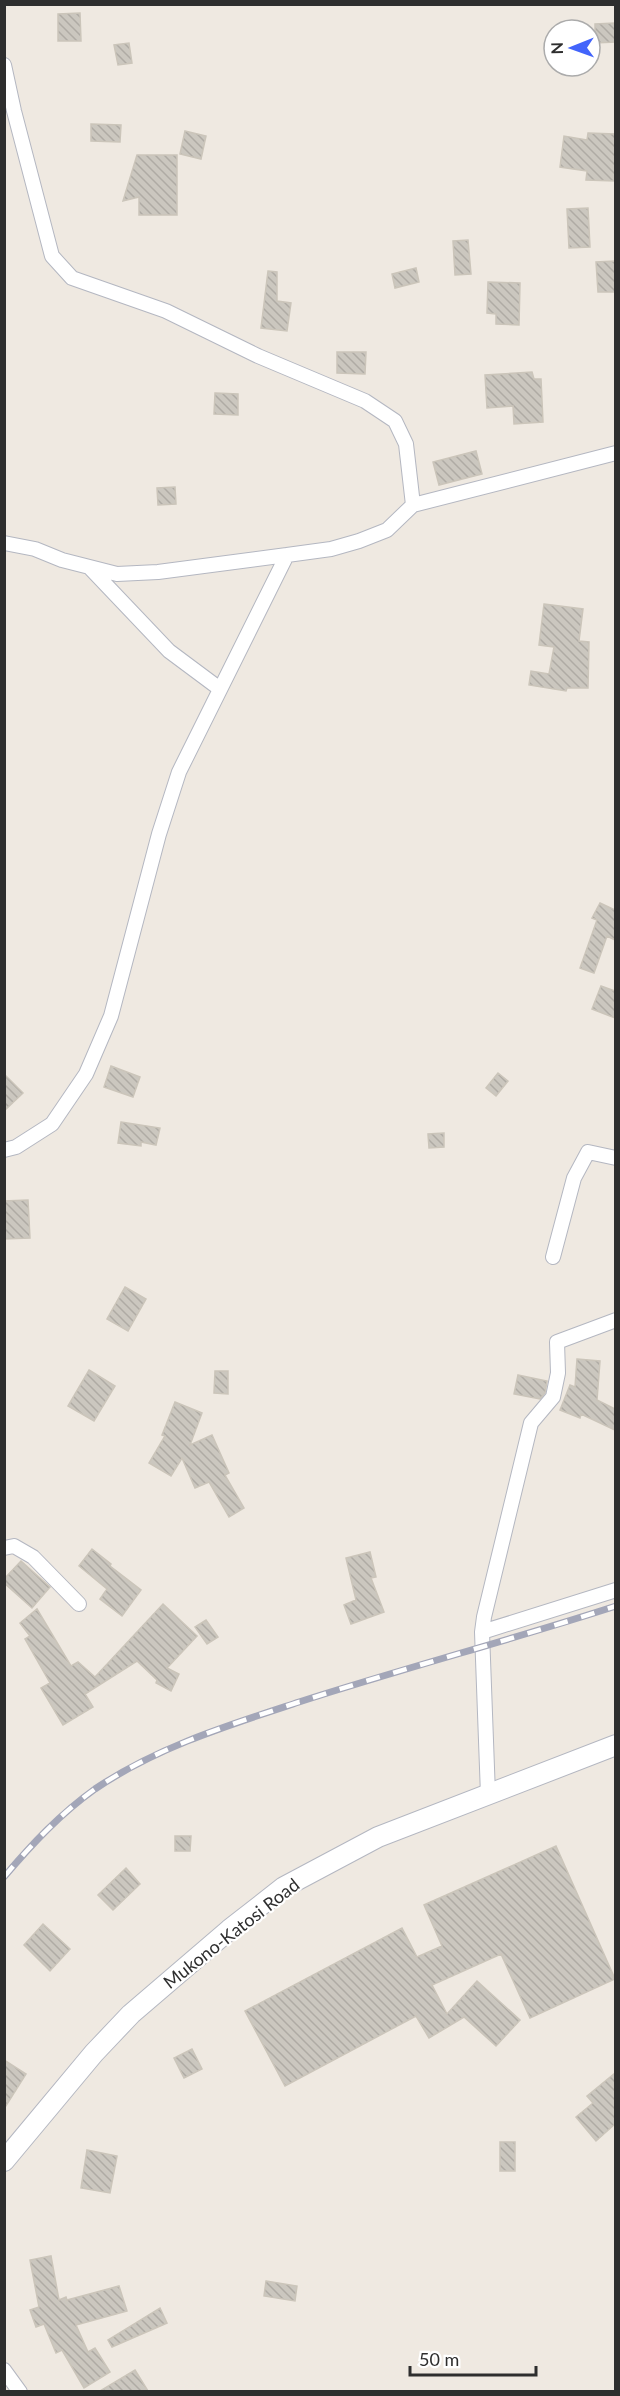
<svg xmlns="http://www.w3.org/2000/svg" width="620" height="2396" viewBox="0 0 620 2396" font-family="Lato,sans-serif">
  <defs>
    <pattern id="building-back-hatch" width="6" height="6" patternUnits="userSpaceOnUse" patternTransform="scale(1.5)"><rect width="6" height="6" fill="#cbc7bf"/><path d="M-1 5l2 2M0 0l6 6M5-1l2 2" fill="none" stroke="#afaba4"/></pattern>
  </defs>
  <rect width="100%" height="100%" fill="#efe9e1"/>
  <!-- building -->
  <path fill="url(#building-back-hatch)" stroke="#cbc5ba" stroke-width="1.5" d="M80,13L81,41H58V14Z
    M615,23V42L595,43V24Z
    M129,43L132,63L118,65L114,45Z
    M91,124L121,125L120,142L91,141Z
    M185,131L206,136L201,159L180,154Z
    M588,133L615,134V181L586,180L587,171L560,167L564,136L587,140Z
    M137,155H177V215H139V197L123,201Z
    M588,208L590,247L569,248L567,209Z
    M468,240L471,274L455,275L453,241Z
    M615,261V292H598L596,262Z
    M416,268L419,282L395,288L392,274Z
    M268,271L277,272V301L291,303L287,331L261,328Z
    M488,282L520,283L519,325L496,324V314L487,313Z
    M337,352H366L365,374L337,373Z
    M532,372L534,379H541L543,422L514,424L513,406L487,408L485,375Z
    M215,393L238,394V415L214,414Z
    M476,451L482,474L439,485L433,462Z
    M175,487L176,504L158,505L157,488Z
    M544,604L583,609L579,641L589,642L588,688H567L566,691L529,685L531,671L549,674L554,647L539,645Z
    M600,903L615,910V940L607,936L594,973L580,968L597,920L592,918Z
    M601,986L615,991V1018L592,1009Z
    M111,1066L140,1077L133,1097L104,1087Z
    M498,1073L508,1081L496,1096L486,1088Z
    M4,1074L23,1093L4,1111Z
    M121,1122L160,1128L156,1145L141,1142V1146L118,1143Z
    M444,1133V1147L429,1148L428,1134Z
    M28,1200L30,1238L4,1239V1201Z
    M125,1287L146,1299L128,1331L107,1319Z
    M577,1359L600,1361L597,1400L615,1409V1430L581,1414L580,1418L560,1410L570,1385L575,1387Z
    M89,1370L115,1386L94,1421L68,1406Z
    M215,1371H228V1394L214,1393Z
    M518,1375L547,1381L545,1393L540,1399L514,1394Z
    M175,1402L202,1413L190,1445L212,1435L229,1473L225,1475L244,1508L229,1517L209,1482L195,1488L182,1458L171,1476L149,1463L165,1436L162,1435Z
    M92,1549L111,1564L110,1566L141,1590L122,1616L100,1599L107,1589L79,1566Z
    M370,1552L376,1577L371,1578L384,1612L351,1624L344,1605L356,1600L346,1558Z
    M21,1561L50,1587L32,1608L4,1583V1579Z
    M163,1604L197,1636L167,1668L179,1674L171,1691L156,1683L157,1680L137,1661L85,1694L93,1707L63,1725L41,1688L50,1683L25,1639L30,1636L20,1623L37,1609L71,1666L78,1662L95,1677Z
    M206,1620L218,1637L207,1644L195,1627Z
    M175,1836H191L190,1851H175Z
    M556,1846L615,1979L530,2018L501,1954L432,1985L447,2014L477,1981L520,2020L496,2046L464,2017L429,2038L416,2016L285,2086L245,2011L402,1928L417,1957L442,1946L424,1905Z
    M126,1868L140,1884L113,1910L98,1895Z
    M43,1924L70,1949L50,1971L24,1945Z
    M192,2049L202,2069L184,2078L174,2058Z
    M4,2060L26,2074L4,2109Z
    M615,2073V2124L596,2141L576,2117L593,2103L587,2096Z
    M500,2142H515V2171H500Z
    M87,2150L117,2156L110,2193L81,2188Z
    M51,2256L59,2300L66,2297L67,2300L119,2286L127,2311L76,2325L88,2352L95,2348L110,2372L84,2388L62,2350L56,2353L44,2324L36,2327L30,2310L39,2307L30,2260Z
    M266,2281L297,2286L295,2301L264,2296Z
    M160,2308L167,2323L112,2347L108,2340Z
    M135,2370L148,2391H100Z"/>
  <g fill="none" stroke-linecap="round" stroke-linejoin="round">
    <defs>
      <path id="street" d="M4,65L14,111L52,256L72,278L166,311L258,356L365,401L395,421L406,444L413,505
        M4,543L35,549L62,560L117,574L158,572L287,555
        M91,569L169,651L220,689
        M4,1150L16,1147L52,1124L86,1074L111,1016L159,834L179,772L287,555L331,549L359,541L387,530L413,505L616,453
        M553,1257L574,1178L588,1152L616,1158
        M4,1548L14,1546L33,1557L79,1604
        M482,1632L616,1590
        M488,1795L482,1632L484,1617L531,1423L553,1397L558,1373L557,1342L616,1320
        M4,2370L20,2392"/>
      <path id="secondary" d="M4,2161L94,2053L131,2014L229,1930L284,1887L378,1837L616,1745"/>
    </defs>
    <!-- street casing -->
    <use href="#street" stroke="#b4b7c1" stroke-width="16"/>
    <!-- secondary casing -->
    <use href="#secondary" stroke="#b4b7c1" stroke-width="22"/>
    <!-- street -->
    <use href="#street" stroke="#fff" stroke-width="14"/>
    <!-- secondary -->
    <use href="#secondary" stroke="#fff" stroke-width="20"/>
    <defs>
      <path id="rail" d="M4,1877C32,1844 60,1814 95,1789C157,1747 229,1725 299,1702C404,1668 511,1640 616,1606"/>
    </defs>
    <!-- rail casing -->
    <use href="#rail" stroke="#a3a6b8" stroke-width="7"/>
    <!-- rail -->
    <use href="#rail" stroke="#fff" stroke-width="4.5" stroke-dasharray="14" stroke-linecap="butt"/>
  </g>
  <g text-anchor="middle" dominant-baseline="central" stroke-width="4.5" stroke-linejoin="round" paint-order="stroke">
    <!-- street labels -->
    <g font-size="18" fill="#2e2e2e" stroke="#fff">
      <text transform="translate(231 1933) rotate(-38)">Mukono-Katosi Road</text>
    </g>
  </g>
  <!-- border -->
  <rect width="620" height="2396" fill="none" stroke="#2e2e2e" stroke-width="12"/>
  <!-- north arrow -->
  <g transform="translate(572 48) rotate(269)"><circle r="28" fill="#ffffff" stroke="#ababab" stroke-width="1.5"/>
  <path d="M0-4.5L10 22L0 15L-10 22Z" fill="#4264fb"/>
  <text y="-9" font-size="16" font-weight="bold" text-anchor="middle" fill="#2e2e2e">N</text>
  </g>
  <!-- scale -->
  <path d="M410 2366v9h126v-9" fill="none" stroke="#2e2e2e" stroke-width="3"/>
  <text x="419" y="2366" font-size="18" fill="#2e2e2e" stroke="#ffffff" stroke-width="4.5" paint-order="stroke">50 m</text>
</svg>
